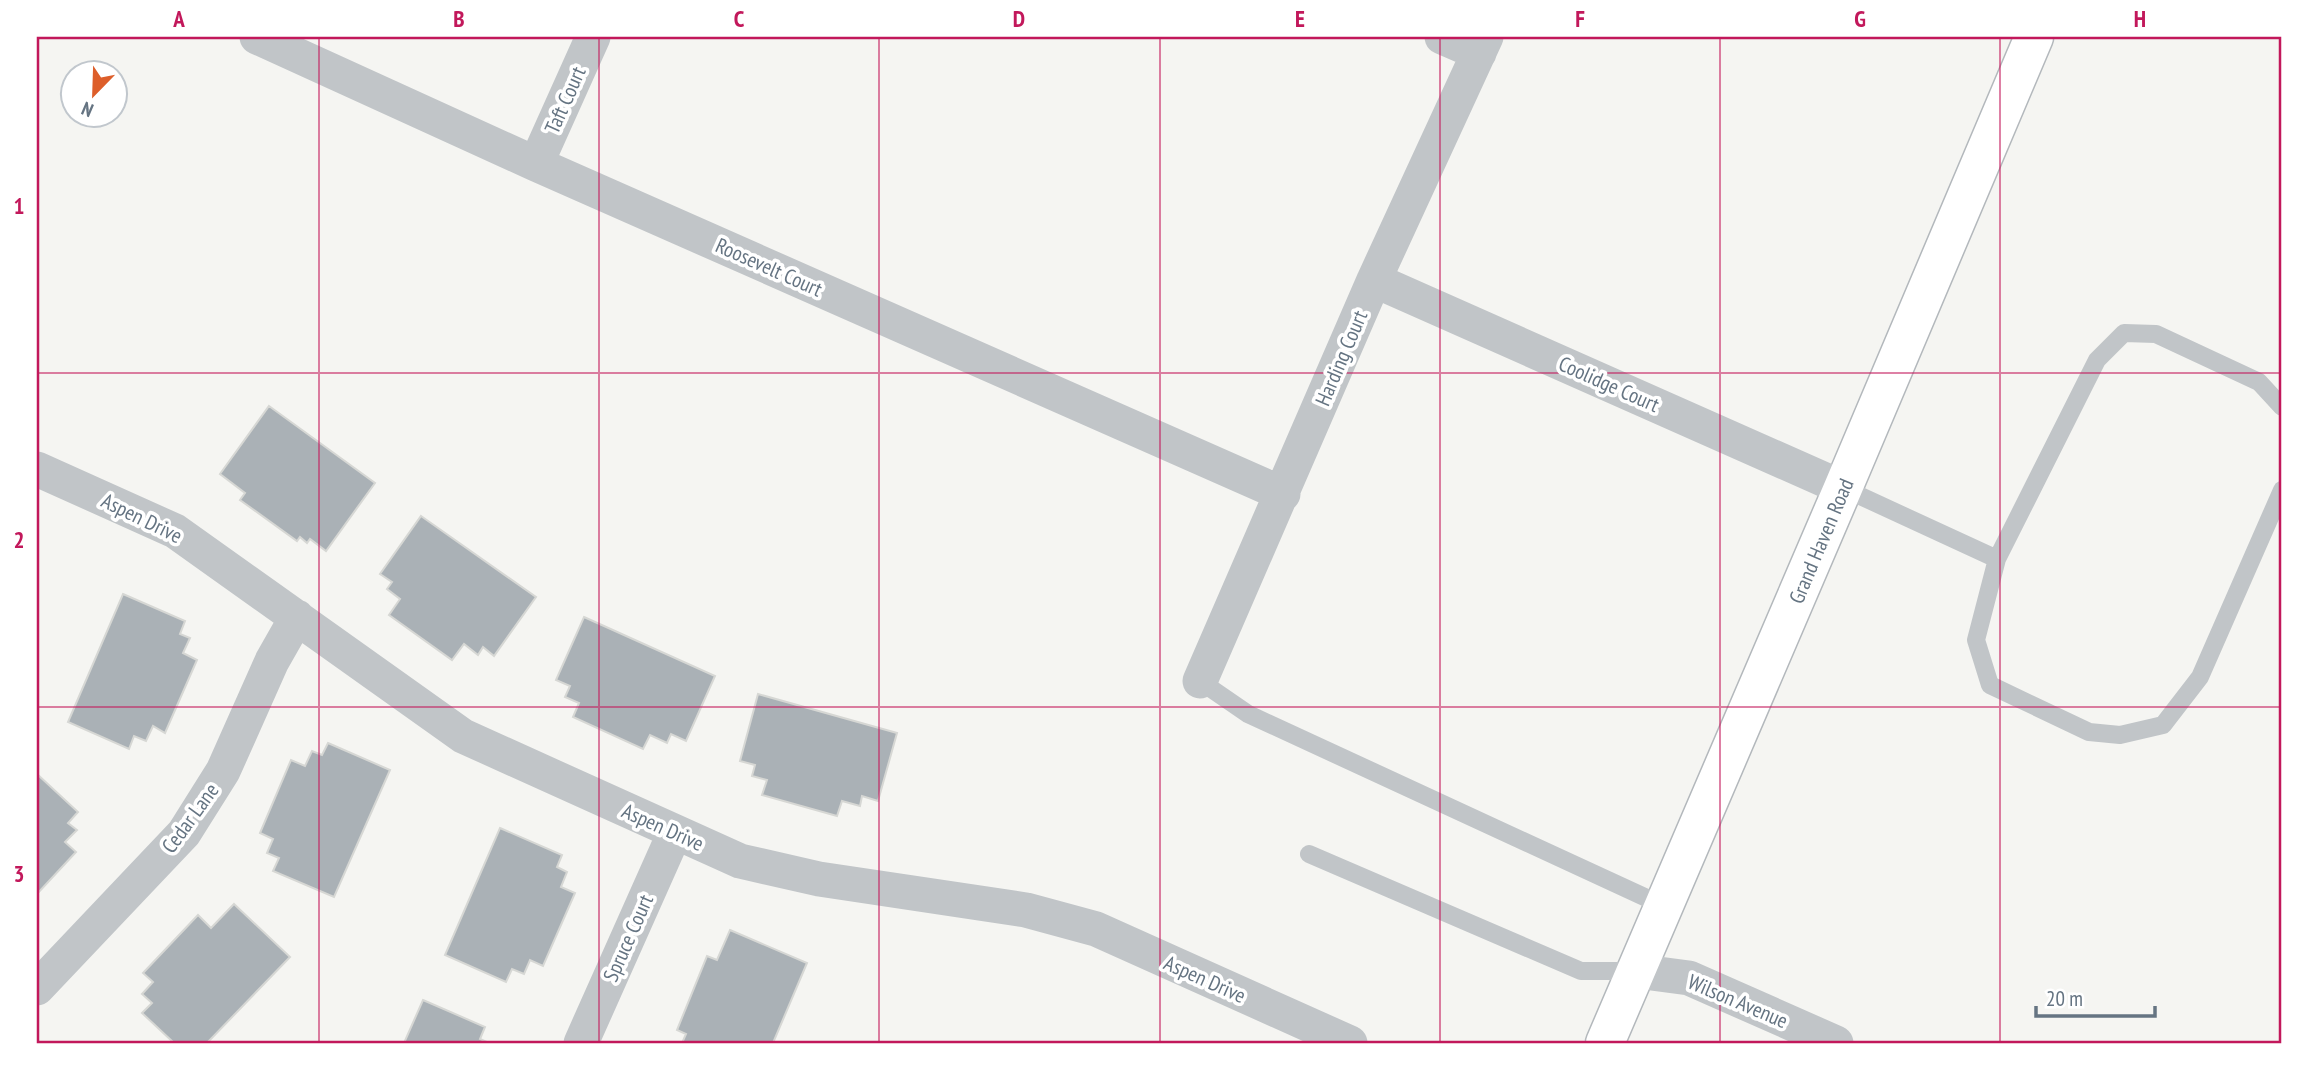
<svg xmlns="http://www.w3.org/2000/svg" width="2319" height="1080" viewBox="0 0 2319 1080" font-family="'PT Sans Narrow',sans-serif">
  <rect width="100%" height="100%" fill="#f5f5f2"/>
  <!-- building -->
  <path fill="#aab1b6" stroke="#d6d7d4" stroke-width="2" d="M269,406L375,483L326,551L310,539L307,543L300,537L297,541L240,500L245,493L220,474Z
    M421,516L536,597L494,656L483,647L478,655L464,644L452,660L389,615L400,599L387,589L392,582L380,574Z
    M123,594L185,621L180,634L190,638L183,653L197,660L165,733L153,726L146,741L134,736L129,749L68,722Z
    M584,617L715,676L686,741L671,734L667,743L650,735L643,749L573,717L579,703L565,697L570,686L556,680Z
    M758,694L897,733L878,801L862,796L860,806L842,801L837,816L762,795L767,780L752,776L755,765L740,761Z
    M328,743L390,770L334,897L273,871L279,858L267,853L273,839L260,833L291,760L305,766L312,751L322,755Z
    M37,774L78,812L68,823L77,830L65,842L76,852L37,894Z
    M500,828L562,855L557,867L567,872L561,887L575,893L543,966L530,960L524,974L512,969L506,982L445,955Z
    M234,904L290,957L207,1043H174L142,1013L152,1003L142,994L153,982L143,973L198,915L211,928Z
    M730,930L807,963L773,1043H682L686,1034L677,1030L707,956L717,960Z
    M423,1000L485,1027L480,1039L489,1043H404Z"/>
  <g fill="none" stroke-linecap="round" stroke-linejoin="round">
    <defs>
      <path id="secondary" d="M1605,1043L1843,488L2034,37"/>
    </defs>
    <!-- secondary casing -->
    <use href="#secondary" stroke="#b3b8bc" stroke-width="41"/>
    <!-- lane -->
    <path stroke="#c1c5c8" stroke-width="18" d="M2282,407L2259,382L2156,334L2124,333L2097,360L1997,559L1976,640L1990,685L2089,732L2120,735L2163,725L2200,677L2282,490
      M1843,488L1997,559
      M1200,681L1248,714L1664,906
      M1309,854L1581,971H1636"/>
    <!-- street -->
    <path stroke="#c1c5c8" stroke-width="35" d="M257,37L536,164L1283,494
      M1442,37L1479,53
      M536,164L593,37
      M1374,280L1843,488
      M37,469L175,531L463,736L740,861L819,879L1026,910L1096,929L1350,1043
      M1200,681L1374,280L1486,37
      M1636,971L1689,978L1836,1043
      M37,988L184,833L223,771L272,661L297,617
      M581,1043L675,832"/>
    <!-- secondary -->
    <use href="#secondary" stroke="#fff" stroke-width="38"/>
  </g>
  <!-- grid -->
  <path fill="none" stroke="#c2185b" stroke-width="2" stroke-opacity="0.55" d="M319,37V1043M599,37V1043M879,37V1043M1160,37V1043M1440,37V1043M1720,37V1043M2000,37V1043M37,373H2282M37,707H2282"/>
  <g text-anchor="middle" dominant-baseline="central" stroke-width="7" stroke-linejoin="round" paint-order="stroke">
    <!-- street labels -->
    <g font-size="21" fill="#657482" stroke="#fff">
      <text transform="translate(565 100) rotate(-66)">Taft Court</text>
      <text transform="translate(769 267) rotate(24)">Roosevelt Court</text>
      <text transform="translate(1341 358) rotate(-67)">Harding Court</text>
      <text transform="translate(1609 384) rotate(24)">Coolidge Court</text>
      <text transform="translate(142 518) rotate(26)">Aspen Drive</text>
      <text transform="translate(1821 541) rotate(-67)">Grand Haven Road</text>
      <text transform="translate(190 818) rotate(-54)">Cedar Lane</text>
      <text transform="translate(663 827) rotate(24)">Aspen Drive</text>
      <text transform="translate(628 938) rotate(-66)">Spruce Court</text>
      <text transform="translate(1205 979) rotate(24)">Aspen Drive</text>
      <text transform="translate(1738 1001) rotate(23)">Wilson Avenue</text>
    </g>
  </g>
  <!-- border -->
  <rect width="2319" height="1080" fill="none" stroke="#ffffff" stroke-width="77"/>
  <!-- north arrow -->
  <g transform="translate(94 94) rotate(203)"><circle r="33" fill="#ffffff" stroke="#c1c7cd" stroke-width="2"/>
  <path d="M0-5L12 26L0 18L-12 26Z" fill="#dd5e2a"/>
  <text y="-10" font-size="19" font-weight="bold" text-anchor="middle" fill="#657482">N</text>
  </g>
  <!-- scale -->
  <path d="M2036 1006v10h119v-10" fill="none" stroke="#657482" stroke-width="3.5"/>
  <text x="2046" y="1006" font-size="21" fill="#657482" stroke="#ffffff" stroke-width="5" paint-order="stroke">20 m</text>
  <rect x="38" y="38" width="2242" height="1004" fill="none" stroke="#c2185b" stroke-width="2.5"/>
  <g font-size="23" text-anchor="middle" font-weight="bold" fill="#c2185b">
    <text x="179" y="27">A</text>
    <text x="459" y="27">B</text>
    <text x="739" y="27">C</text>
    <text x="1019" y="27">D</text>
    <text x="1300" y="27">E</text>
    <text x="1580" y="27">F</text>
    <text x="1860" y="27">G</text>
    <text x="2140" y="27">H</text>
    <text x="19" y="214">1</text>
    <text x="19" y="548">2</text>
    <text x="19" y="882">3</text>
  </g>
</svg>
